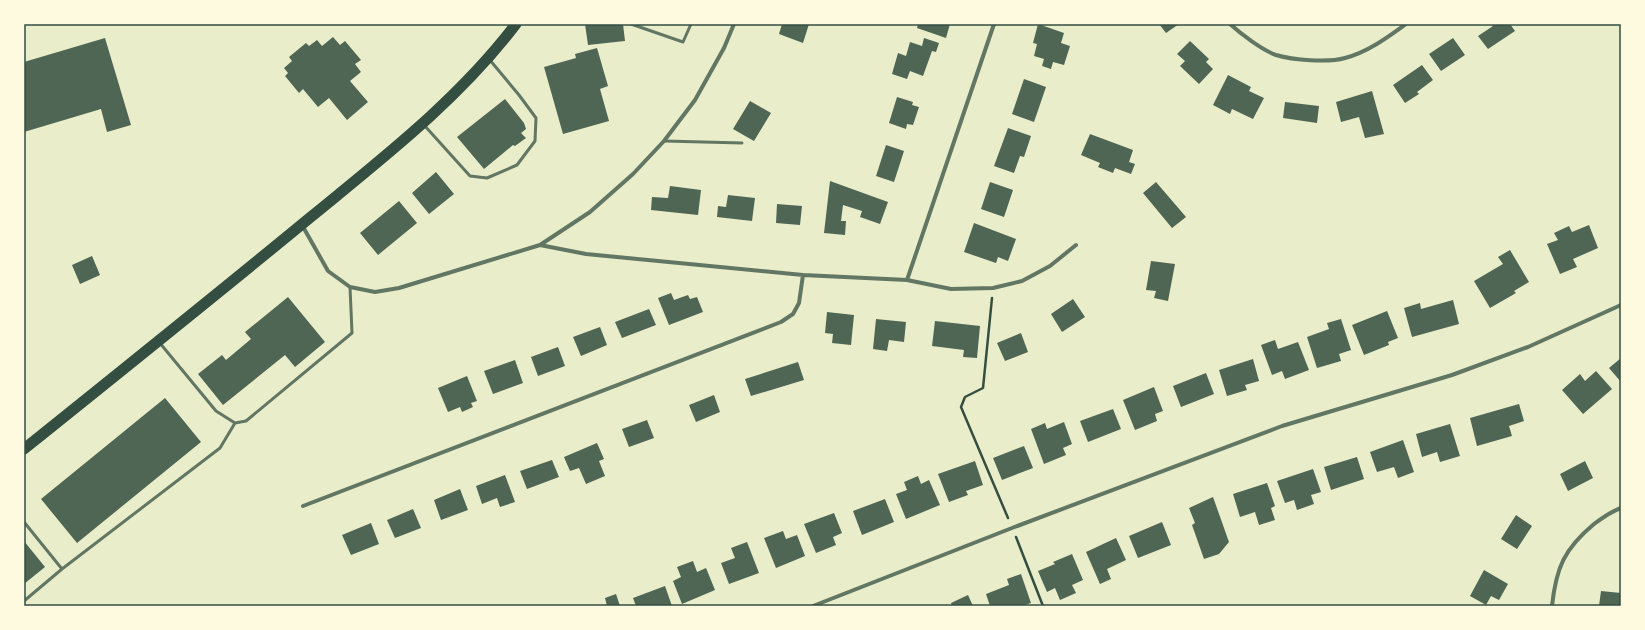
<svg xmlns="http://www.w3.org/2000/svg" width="1645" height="630" viewBox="0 0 1645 630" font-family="'PT Sans',sans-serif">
  <rect width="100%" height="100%" fill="#e9edc9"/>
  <!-- building -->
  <path fill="#4f6655" d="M585,24H623L625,41L588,45Z
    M782,24H809L803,43L779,34Z
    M918,24H950L946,38L917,28Z
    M1038,24L1064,33L1061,43L1070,46L1064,65L1053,62L1051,69L1042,66L1044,59L1034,56L1037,44L1033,43Z
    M1159,24H1179L1166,33Z
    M1491,24H1510L1515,31L1488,49L1478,36L1493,26Z
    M333,37L340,45L345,41L361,60L355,64L361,72L350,81L368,102L347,120L329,98L318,107L303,89L299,93L285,76L288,73L284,68L292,61L289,57L306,43L309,46L317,40L322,46Z
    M105,38L131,125L107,132L101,109L24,132V62Z
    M924,38L939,43L936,52L932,51L923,76L910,71L907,79L892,74L898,53L906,56L910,42L922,46Z
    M1453,38L1465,55L1441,71L1429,54Z
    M1190,41L1209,59L1206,62L1213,69L1199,84L1180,66L1185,61L1177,54Z
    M597,48L608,86L600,89L609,121L563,134L544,67L576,58L575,54Z
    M1422,65L1433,80L1417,92L1419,94L1405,103L1393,85Z
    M1228,75L1251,87L1249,91L1264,98L1253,119L1232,109L1230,114L1213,105Z
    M1024,79L1046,87L1034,122L1012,114Z
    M1372,91L1384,134L1365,138L1359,117L1341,122L1336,102Z
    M897,97L913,102L912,105L919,107L913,125L907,124L906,129L889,123Z
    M505,99L524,123L526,129L521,133L526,138L515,146L513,145L484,169L457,137Z
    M750,101L771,113L754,141L733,129Z
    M1285,102L1319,106L1317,123L1283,118Z
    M1008,128L1031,136L1024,157L1020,156L1014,173L994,166Z
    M1090,134L1133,150L1129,162L1135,164L1131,174L1115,168L1113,173L1098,167L1100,163L1081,155Z
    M886,145L904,151L894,182L876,176Z
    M436,172L454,194L429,214L412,193Z
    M830,181L888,202L880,224L860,217L862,211L843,205L841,221H846L845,235L824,233Z
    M990,182L1013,190L1004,217L981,209Z
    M1156,182L1186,217L1172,228L1143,193Z
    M670,186L701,190L698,215L651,210L652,197L668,198Z
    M728,195L755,198L752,221L717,217L718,206L726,207Z
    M399,201L417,223L378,255L360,233Z
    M777,204L802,206L800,225L776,223Z
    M974,223L1016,239L1008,261L998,257L996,263L964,252Z
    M1589,225L1598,248L1573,259L1577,267L1560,274L1547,244L1558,240L1554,233L1569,226L1572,232Z
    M1510,250L1529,282L1514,291L1516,293L1490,308L1474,281L1503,264L1498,257Z
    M92,256L100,275L80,284L72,265Z
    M1151,261L1175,264L1168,301L1154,298L1156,291L1146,290Z
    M671,293L674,300L688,295L690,299L697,297L703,312L669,325L658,298Z
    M288,297L325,342L295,367L285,355L223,405L198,374L222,355L226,360L251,339L245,332Z
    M1073,299L1085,317L1062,332L1051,314Z
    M1453,300L1459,324L1412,337L1404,308L1420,303L1421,309Z
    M649,309L656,325L622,338L615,322Z
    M1387,311L1398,338L1388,342L1389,345L1364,355L1352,325Z
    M827,312L854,315L851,345L832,343L833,334L825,333Z
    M876,319L906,322L904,342L889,340L887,351L873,349Z
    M1341,319L1351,350L1339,354L1341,361L1317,368L1307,337L1329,329L1327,323Z
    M935,321L980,326L977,358L963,357L964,350L932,346Z
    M600,327L607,345L581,356L573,337Z
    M1021,333L1028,352L1005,361L997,343Z
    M1275,340L1278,349L1298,342L1309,370L1285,379L1282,371L1272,375L1261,345Z
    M558,347L565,366L538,376L531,357Z
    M1621,358V382L1609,368Z
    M1253,359L1259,381L1245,385L1247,390L1227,396L1219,370Z
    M515,360L523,383L493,394L484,371Z
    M798,362L804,380L751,396L745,379Z
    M1596,371L1612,389L1583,414L1562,390L1580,374L1585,381Z
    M1206,373L1214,394L1181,407L1173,386Z
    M467,376L477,401L471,403L473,407L462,412L460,407L448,412L438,388Z
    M1154,387L1163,411L1155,414L1157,421L1135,430L1123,400Z
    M714,395L720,412L696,422L689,405Z
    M165,398L201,442L77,543L41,499Z
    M1519,404L1524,421L1509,426L1512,436L1477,446L1470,418Z
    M1113,409L1121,429L1088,442L1080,421Z
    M647,420L654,438L629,447L622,429Z
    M1064,422L1072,444L1063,448L1066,455L1044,464L1031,429L1045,423L1047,429Z
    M1450,424L1460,456L1440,462L1437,452L1422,457L1416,434Z
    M1403,440L1414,472L1398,478L1394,467L1377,472L1370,452Z
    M597,443L604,459L599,461L605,476L586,484L579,468L570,471L564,457Z
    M1024,446L1033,468L1002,480L993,458Z
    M1357,457L1364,479L1331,490L1324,467Z
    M552,460L559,477L527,489L520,471Z
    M975,461L983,485L966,491L968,495L949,502L938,474Z
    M1585,461L1593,478L1568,491L1560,474Z
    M1313,469L1321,492L1311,495L1314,504L1297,510L1294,500L1285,503L1277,481Z
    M505,475L515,502L500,507L497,498L482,504L476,486Z
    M918,476L921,484L929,480L940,505L906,519L896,494L907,490L904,482Z
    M1267,483L1275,506L1271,508L1275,520L1259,525L1255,512L1240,517L1233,494Z
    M460,489L468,510L441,520L434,500Z
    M1213,497L1229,542L1219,554L1204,559L1192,525L1195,523L1189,508Z
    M885,499L894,522L862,535L853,511Z
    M413,509L421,528L395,538L387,520Z
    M834,513L842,533L833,537L836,545L816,553L804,524Z
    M1516,515L1532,526L1517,549L1501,539Z
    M1162,522L1171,545L1138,558L1129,536Z
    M371,523L379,544L351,555L342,535Z
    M783,531L786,539L797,535L805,556L776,568L764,538Z
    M1116,538L1126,560L1107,569L1111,579L1100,584L1086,552Z
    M24,541L45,567L24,584Z
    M747,542L759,573L729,584L721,563L735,558L731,548Z
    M1072,554L1083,580L1072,585L1076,593L1060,600L1055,588L1047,592L1038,571L1055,564L1053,562Z
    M693,561L697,572L706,568L715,590L682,604L673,581L681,577L677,567Z
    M1484,570L1508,584L1499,600L1491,596L1486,605L1470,596Z
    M1021,574L1031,603L1022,606H990L986,594L1009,585L1007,579Z
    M665,586L672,606H636L633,598Z
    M1601,591L1621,593V606H1599Z
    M616,594L620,606H607L605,598Z
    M968,595L973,606H952L951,603Z"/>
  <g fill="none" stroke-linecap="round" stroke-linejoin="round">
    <!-- path -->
    <path stroke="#344e41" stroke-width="2.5" d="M992,298L983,388L965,397L961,407L1008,518
      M1016,537L1043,606"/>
    <!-- service -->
    <path stroke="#617663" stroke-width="3" d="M631,24L683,42L691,24
      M424,125L470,176L487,178L517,165L535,141L536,118L519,95L489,59
      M664,141L742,143
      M159,342L216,411L235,423L246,421L352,333L350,287
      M24,522L62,569
      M24,601L62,569L220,448L235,423"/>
    <!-- minor -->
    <path stroke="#617663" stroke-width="4" d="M1230,24C1241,34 1262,50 1276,55C1293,60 1328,63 1345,58C1368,52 1388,37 1406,24
      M302,225L328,271L350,287L375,292L399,288L540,245L590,212L633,174L664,141L695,100L724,48L734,24
      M540,245L586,254L803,275L907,280L951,289L993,288L1022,281L1050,266L1076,245
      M907,280L994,24
      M303,506L781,322L793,314L799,303L803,275
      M813,606L1012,528L1282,426L1452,375L1528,347L1621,305
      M1552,606C1556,568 1564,549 1594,524C1602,518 1612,511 1621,508"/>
    <!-- trunk -->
    <path stroke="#344e41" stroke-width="11" d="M24,449C120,372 216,295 312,216C384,157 459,99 516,24"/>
  </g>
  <!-- border -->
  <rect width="1645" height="630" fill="none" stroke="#fefae0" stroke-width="50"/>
  <rect x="25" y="25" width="1595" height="580" fill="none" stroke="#344e41" stroke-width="1.5"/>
</svg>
